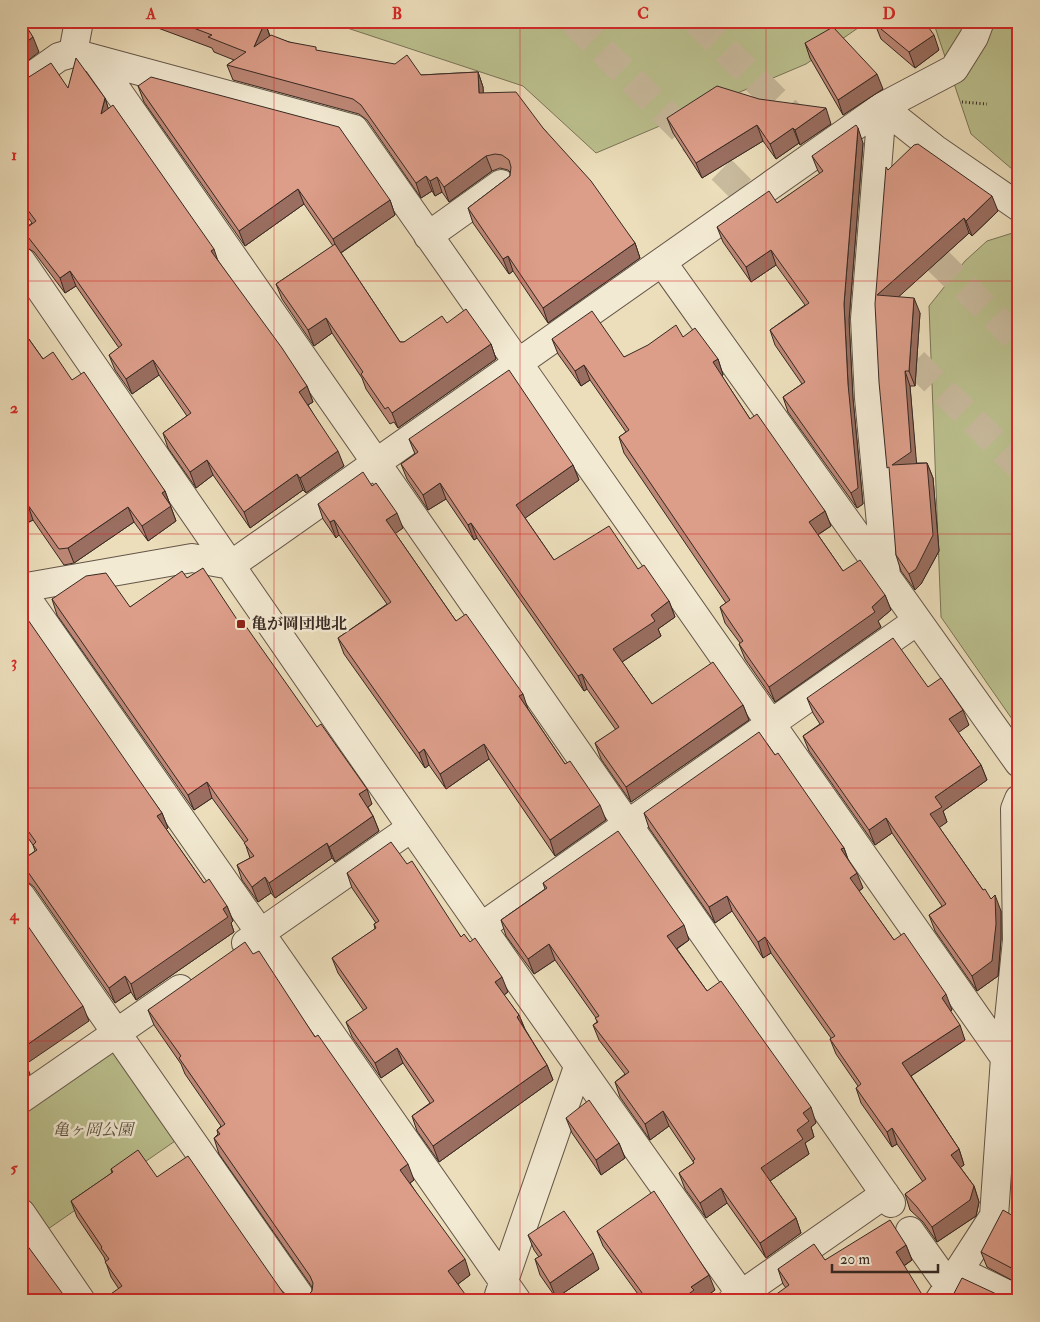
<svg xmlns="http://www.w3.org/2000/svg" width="1040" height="1322" viewBox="0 0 1040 1322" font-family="'IM FELL Double Pica','Noto Serif JP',serif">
  <rect width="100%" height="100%" fill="#ecdebb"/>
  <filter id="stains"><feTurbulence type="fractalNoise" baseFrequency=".004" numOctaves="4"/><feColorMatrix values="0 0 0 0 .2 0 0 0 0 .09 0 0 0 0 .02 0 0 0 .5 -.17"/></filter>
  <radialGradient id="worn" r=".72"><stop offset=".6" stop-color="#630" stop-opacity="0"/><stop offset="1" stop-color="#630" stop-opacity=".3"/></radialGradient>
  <!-- green -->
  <path fill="#bbc08e" stroke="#797458" d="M326,21H868L806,64L596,153L523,86Z
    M933,21H1019V175L971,134Z
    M1019,231V729L941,617L929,306L965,261L987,241Z
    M108,1052L119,1055L178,1139L48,1229L21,1190V1113Z"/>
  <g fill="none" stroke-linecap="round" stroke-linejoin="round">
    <!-- major-tunnel -->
    <path stroke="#c8ba9d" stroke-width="28" stroke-dasharray="28 14" stroke-linecap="butt" d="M573,21L768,216
      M696,21L1019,341
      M825,273L1019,466"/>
    <defs>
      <path id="minor" d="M73,53L79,21
        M96,60L891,1203
        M21,84L59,57L73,53L354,129L1005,1058
        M882,107L865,319L869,398L886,576
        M882,107L935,149L1019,207
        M428,236L501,184
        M21,261C259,607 496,953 741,1294
        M662,262L1019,763
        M21,588L192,558L231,565L882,107L954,69L974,37L980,21
        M21,590L517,1301
        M21,896L303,1301
        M481,927L917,621
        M246,943L411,828
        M21,1099L180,989
        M21,1213L81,1301
        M910,1231L949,1286
        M959,1271L1019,1300
        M499,1295L578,1067
        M732,1301L885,1194
        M939,1301L994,1216L1005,1058L1017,940L1015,809L1019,799"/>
    </defs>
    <!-- minor casing -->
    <use href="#minor" stroke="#645649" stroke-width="30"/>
    <!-- path -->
    <path stroke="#372923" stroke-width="3" stroke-dasharray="1 2.5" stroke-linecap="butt" d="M962,102L987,104"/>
    <!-- minor -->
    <use href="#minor" stroke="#f3ead3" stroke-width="28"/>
  </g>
  <!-- wall -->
  <path fill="#bd8776" stroke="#372923" d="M139,21H263L265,22L270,36L318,51L421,75L478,72L483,87V93L543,128L635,243L640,258L548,323L513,271L509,274L473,223L468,208L510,176V172L508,170L500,168L492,171L449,202L442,192L435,196L432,191L421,198L367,120L359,114L233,80L227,65L234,60L214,52L212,48Z
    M875,24L939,50L915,68L881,39Z
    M805,43L883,89L843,115L810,58Z
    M21,82L68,88L105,98L108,108L307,386L313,402L308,405L344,466L306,493L303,490L250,528L213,475L196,488L168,448L163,433L187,416L159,375L132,394L115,370L109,355L119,348L76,286L65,293L34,252L26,247L21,231L32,223L21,208Z
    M138,86L390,200L395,215L341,253L400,342H404L447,323L491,344L496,359L398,428L394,422L390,424L366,389L362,378L332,333L314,346L282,299L276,284L333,246L304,204L245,246L144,102Z
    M667,118L831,124L800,145L799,143L776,159L763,141L702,178L673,133Z
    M863,143L849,320L853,399L863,504L857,508L788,412L783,397L802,384L775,345L770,330L805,305L776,265L751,282L723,242L717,227L777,203L820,174L818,171L812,156Z
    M888,170L998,211L972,236L969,233L898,297L920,313L915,386H910L916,463H927L933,478L939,551L921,584L915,590L901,571L896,555Z
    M21,328L43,359L72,380L165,491L176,521L148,541L134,522L74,563L64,565L33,520L29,522L21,511Z
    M683,337L718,359L723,375L722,376L750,419L825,511L831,526L818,535L843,571L885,595L891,610L878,621L881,627L775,702L745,659L739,644L740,643L725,623L720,607L726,603L624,453L619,437L626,432L590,380L581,386L558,354L552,339L624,357Z
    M409,439L573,465L579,480L525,518L554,560L638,569L669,601L675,617L658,629L661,636L622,662L652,704L743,705L749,720L631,802L601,759L595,743L616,730L587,689L584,691L477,538L474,540L446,499L428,510L407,479L401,464L415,454Z
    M372,486L403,528L395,533L456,621L528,709L565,764L606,820L555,856L489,759L446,789L429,765L425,768L344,654L338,638L387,604L339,535L336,538L323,519L318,504Z
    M187,578L242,627L372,804L368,807L373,816L379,831L335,862L332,858L275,898L271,893L258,902L242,880L237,865L250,858L245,843L212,798L194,810L57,615L52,599L130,607Z
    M21,620L162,813L168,828L166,829L204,883L227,906L233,921L231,923L234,932L136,1000L131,992L115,1003L34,887L28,882L21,881V861L35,851L33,845L21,828Z
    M928,687L969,725L958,732L981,765L987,780L943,811L947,822L939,827L983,890L1001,911V939L998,976L977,991L935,931L929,915L942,906L892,833L875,845L809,751L803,736L820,724L813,713L807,698Z
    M775,755L844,848L848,859L863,888L859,891L894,940L952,1010L950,1011L965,1040L911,1076L959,1149L964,1165L960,1167L974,1186L979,1202L976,1216L937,1242L923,1222L910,1210L905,1194L923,1182L897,1144L892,1147L861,1103L856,1088L858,1086L836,1054L830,1039L831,1038L771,953L763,958L732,911L715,923L649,828L644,813Z
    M407,864L461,937L508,992L504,995L519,1015L525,1029L547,1065L553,1080L439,1162L417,1131L412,1116L430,1103L403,1063L381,1078L352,1037L346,1022L364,1011L338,973L332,958L375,929L374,924L376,923L352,888L347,873Z
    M543,883L689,940L677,949L707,991L816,1123L811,1127L814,1137L805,1143L809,1154L770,1181L796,1218L801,1233L766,1258L727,1203L706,1218L685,1189L679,1173L694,1163L669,1126L650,1140L620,1097L615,1082L625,1074L599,1040L593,1025L597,1022L596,1018L555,960L534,974L506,936L501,920L545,889Z
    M253,954L315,1037L414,1180L410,1183L470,1275L458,1284L467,1301H101L119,1289L111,1277L104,1257L77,1217L71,1201L112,1173L111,1169L157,1177L291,1299L298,1301L306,1298L312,1291V1287L219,1154L214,1138L218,1134L217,1130L221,1126L185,1074L181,1064L154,1025L148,1010Z
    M566,1118L619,1143L625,1158L601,1175L572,1133Z
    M1019,1209V1284L987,1267L981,1252L1015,1217Z
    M597,1231L715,1290L700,1301H643L603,1246Z
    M528,1235L599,1269L556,1298L540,1275L535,1259L539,1257L534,1250Z
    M906,1245L912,1260L904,1266L786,1288L783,1284L778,1269L825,1260Z"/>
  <!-- shaded-wall -->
  <path fill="#9a6e60" stroke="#372923" d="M265,22L270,37L254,47Z
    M934,35L939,50L915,68L909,52Z
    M33,37L39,52L21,66V46Z
    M478,72L483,87L484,108L479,93Z
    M877,74L883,89L843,115L838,100Z
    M105,98L110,114H101Z
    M826,108L831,124L800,145L795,130Z
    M757,125L763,141L702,178L696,163Z
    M793,128L799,143L776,159L770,144Z
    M858,128L863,143L849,320L853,399L863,504L857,508L851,493L848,384L844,304Z
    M486,156L492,171L449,202L444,187Z
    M426,176L432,191L421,198L416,183Z
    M437,177L442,192L435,196L430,181Z
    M298,189L304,204L245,246L239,231Z
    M992,196L998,211L972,236L966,221Z
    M390,200L395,215L339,254L333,239Z
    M964,218L969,233L883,311L877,295Z
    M635,243L640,258L548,323L543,308Z
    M214,249L219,264L211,251Z
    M771,250L776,265L751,282L746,267Z
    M508,256L513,271L509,274L503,259Z
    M70,271L76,286L65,293L60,278Z
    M21,283H22L27,298L21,302Z
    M914,298L920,313L915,386L909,371Z
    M326,318L332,333L314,346L308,330Z
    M491,344L496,359L398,428L392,413Z
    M718,359L723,375L719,378L713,362Z
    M153,360L159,375L132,394L126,379Z
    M584,365L590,380L581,386L575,371Z
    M905,371L910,386L917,468L892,465Z
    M307,386L313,402L304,407L299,392Z
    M338,451L344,466L306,493L300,478Z
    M207,460L213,475L196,488L190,472Z
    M927,463L933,478L939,551L921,584L915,590L909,574Z
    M573,465L579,480L521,521L516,505Z
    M297,474L303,490L250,528L244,512Z
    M440,483L446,499L428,510L423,495Z
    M165,491L176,521L148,541L142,526L162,493Z
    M28,505L33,520L29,522L24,507Z
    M128,507L134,522L74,563L68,548Z
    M825,511L831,526L814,537L809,522Z
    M397,513L403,528L392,536L386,520Z
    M334,520L339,535L336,538L330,522Z
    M471,523L477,538L474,540L468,525Z
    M885,595L891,610L878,621L881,627L775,702L769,687L872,607Z
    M669,601L675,617L658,629L661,636L619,664L613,649L651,615Z
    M582,674L587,689L584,691L578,676Z
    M523,694L528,709L524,712L519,696Z
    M743,705L749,720L631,802L626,787Z
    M963,710L969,725L955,735L949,719Z
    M484,744L489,759L446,789L440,774Z
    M424,749L429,765L425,768L419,753Z
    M981,765L987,780L943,811L947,822L936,830L930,814L935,797Z
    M207,782L212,798L194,810L188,795Z
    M367,789L372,804L365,809L359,794Z
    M600,805L606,820L555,856L550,840Z
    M162,813L168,828L163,832L157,816Z
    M373,816L379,831L335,862L329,847Z
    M886,818L892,833L875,845L869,830Z
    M327,843L332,858L275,898L269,883Z
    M844,848L849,863L841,849Z
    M857,873L863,888L856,893L850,878Z
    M265,877L271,893L258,902L252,887Z
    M995,895L1001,911V939L998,976L977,991L972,976Z
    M727,896L732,911L715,923L709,907Z
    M227,906L233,921L231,923L234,932L136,1000L131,984Z
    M684,925L689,940L673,951L667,936Z
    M765,937L771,953L763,958L758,942Z
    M549,944L555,960L534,974L528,959Z
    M125,976L131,992L115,1003L109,988Z
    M502,977L508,992L501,997L495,982Z
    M946,994L952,1010L947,1013L942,998Z
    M83,1006L89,1021L26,1064L30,1074L21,1080V1049Z
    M519,1015L525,1030L517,1017Z
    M960,1025L965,1040L908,1078L902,1063Z
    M397,1048L403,1063L381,1078L375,1063Z
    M547,1065L553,1080L439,1162L433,1146Z
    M811,1107L816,1123L811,1127L814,1137L805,1143L809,1154L767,1183L761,1168L797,1130L803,1113Z
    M663,1111L669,1126L650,1140L645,1124Z
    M892,1128L897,1144L892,1147L887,1132Z
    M619,1143L625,1158L601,1175L596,1160Z
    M959,1149L964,1165L957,1170L951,1155Z
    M408,1164L414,1180L406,1186L400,1170Z
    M974,1186L979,1202L976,1216L937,1242L932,1227Z
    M721,1188L727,1203L706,1218L700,1203Z
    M796,1218L801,1233L766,1258L760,1243Z
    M906,1245L912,1260L902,1267L896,1252Z
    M593,1253L599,1269L556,1298L550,1283Z
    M465,1259L470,1275L454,1287L448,1271Z
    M709,1275L715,1290L700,1301H679L691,1287Z
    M465,1294L467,1301H455Z
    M356,1295L358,1301H347Z"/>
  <!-- building -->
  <path fill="#dc9d89" stroke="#372923" d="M21,21H23L33,37L21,46Z
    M175,21H263L265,22L254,47L271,35L289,42L316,47V50L395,64L407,55L421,75L478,72L479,93L516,92L543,128L591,181L635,243L543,308L508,256L503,259L468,208L510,176L511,167L509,160L502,155L495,154L486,156L444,187L437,177L430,181L426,176L416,183L361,105L353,99L227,65L246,52L208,37L212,35Z
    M892,21H924L934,35L909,52L875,24Z
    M833,27L877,74L838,100L805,43Z
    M76,58L105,98L101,114L113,105L214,249L211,251L282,348L307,386L299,392L338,451L300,478L297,474L244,512L207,460L190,472L163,433L191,413L153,360L126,379L109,355L122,345L70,271L60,278L28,237L21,232L36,221L21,201V82L51,63L68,88Z
    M151,77L339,127L390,200L333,239L298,189L239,231L138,86Z
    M717,86L759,99L826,108L795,130L793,128L770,144L757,125L696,163L667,118Z
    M856,125L858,128L844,304L848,384L858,488L851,493L783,397L805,382L770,330L809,303L771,250L746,267L717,227L769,191L777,203L823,171L812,156Z
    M918,144L992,196L966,221L964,218L877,295L914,298L909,371H905L911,452L892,465L927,463L933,535L916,569L909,574L896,555L889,467L887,468L879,382L875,304L886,167L888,170L914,145Z
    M335,244L400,342H404L442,316L447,323L466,309L491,344L392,413L388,407L385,409L361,374L363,372L326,318L308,330L276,284Z
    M592,311L624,357L648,345L676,325L683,337L695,328L718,359L713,362L750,419L757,414L825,511L809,522L843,571L860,560L885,595L872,607L875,612L769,687L739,644L743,641L720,607L730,600L619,437L629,430L584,365L575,371L552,339Z
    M21,328L43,359L53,352L72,380L84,372L165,491L162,493L171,506L142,526L128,507L68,548L59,549L28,505L24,507L21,504Z
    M509,370L573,465L516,505L554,560L609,526L638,569L644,565L669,601L651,615L655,621L613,649L652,704L713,662L743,705L626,787L595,743L619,727L582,674L578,676L471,523L468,525L440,483L423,495L401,464L418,452L409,439Z
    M363,472L372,486L376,483L397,513L386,520L456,621L466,614L523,694L519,696L565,764L570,761L600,805L550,840L484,744L440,774L424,749L419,753L338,638L391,602L334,520L330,522L318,504Z
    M203,568L242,627L245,625L317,727L321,724L367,789L359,794L373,816L329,847L327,843L269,883L265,877L252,887L237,865L254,856L244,843L248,840L207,782L188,795L52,599L86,576L106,573L130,607L182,571L187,578Z
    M26,617L162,813L157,816L204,883L209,879L227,906L223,909L228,917L131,984L125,976L109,988L28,872L21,867V861L37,850L33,845L36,842L21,821V620Z
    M893,638L928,687L941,678L963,710L949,719L981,765L935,797L942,807L930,814L983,890L985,889L991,899L995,895L996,924L992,961L972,976L929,915L946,904L886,818L869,830L803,736L824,722L807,698Z
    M759,732L775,755L778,753L844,848L841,849L857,873L850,878L894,940L904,933L946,994L942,998L960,1025L902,1063L959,1149L951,1155L974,1186L970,1200L932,1227L917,1207L905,1194L926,1179L892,1128L887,1132L856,1088L861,1084L830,1039L835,1036L765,937L758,942L727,896L709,907L644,813Z
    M618,831L684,925L667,936L707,991L721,981L811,1107L803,1113L809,1121L797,1130L803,1139L761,1168L796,1218L760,1243L721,1188L700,1203L679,1173L694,1163L693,1161L695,1159L663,1111L645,1124L615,1082L629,1072L593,1025L598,1022L595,1018L599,1016L549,944L528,959L501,920L547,888L543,883Z
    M391,842L407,864L412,861L461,937L464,934L470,942L475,938L502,977L495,982L519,1015L517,1017L547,1065L433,1146L412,1116L434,1101L397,1048L375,1063L346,1022L367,1008L332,958L376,928L374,924L379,921L347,873Z
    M21,916L83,1006L21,1049Z
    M245,942L253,954L259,951L315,1037L318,1035L408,1164L400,1170L465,1259L448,1271L465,1294L455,1301H360L356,1295L347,1301H101L122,1286L105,1262L109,1259L101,1248L102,1247L71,1201L113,1172L111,1169L138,1150L157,1177L188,1156L284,1294L291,1299L298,1301L306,1298L312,1291L313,1283L310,1276L214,1138L220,1134L217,1130L225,1124L179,1058L181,1056L148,1010Z
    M21,1055L24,1059L21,1061Z
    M589,1100L619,1143L596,1160L566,1118Z
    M654,1191L709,1275L691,1287L694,1290L679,1301H648L597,1231Z
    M1019,1209V1272L981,1252L1003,1210L1015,1217Z
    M564,1211L593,1253L550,1283L535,1259L542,1255L528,1235Z
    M890,1220L906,1245L896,1252L926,1301H767L789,1285L778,1269L814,1244L825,1260Z
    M21,1237L68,1301H21Z
    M962,1278L1007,1299L1015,1300L1019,1299V1301H950Z"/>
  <!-- grid -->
  <path fill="none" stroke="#d62828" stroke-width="1" stroke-opacity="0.55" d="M274,21V1301M520,21V1301M766,21V1301M21,281H1019M21,534H1019M21,788H1019M21,1041H1019"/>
  <!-- markers -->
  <rect fill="#8f2418" stroke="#f3ead3" stroke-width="2" x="236" y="619" width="10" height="10" rx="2.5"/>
  <g text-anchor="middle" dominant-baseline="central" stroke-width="5" stroke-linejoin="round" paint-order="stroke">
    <!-- poi labels -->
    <g font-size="16" font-weight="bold" fill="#372923" stroke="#f3ead3" text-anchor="start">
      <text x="251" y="624">亀が岡団地北</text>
    </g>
    <!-- park labels -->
    <g font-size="16" font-style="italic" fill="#584f3e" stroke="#f3ead3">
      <text x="93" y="1130">亀ヶ岡公園</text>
    </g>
  </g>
  <!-- margin -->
  <rect width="1040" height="1322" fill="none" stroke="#ecdebb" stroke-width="55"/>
  <!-- scale -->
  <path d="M832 1264v8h106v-8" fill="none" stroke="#372923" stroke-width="2.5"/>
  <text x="840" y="1264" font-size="15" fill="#372923" stroke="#f3ead3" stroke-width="4" paint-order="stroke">20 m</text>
  <rect x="28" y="28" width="984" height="1266" fill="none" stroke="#d62828" stroke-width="2"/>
  <g font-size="16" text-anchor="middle" font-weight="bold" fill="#d62828">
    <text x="151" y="19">A</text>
    <text x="397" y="19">B</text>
    <text x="643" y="19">C</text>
    <text x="889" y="19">D</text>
    <text x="14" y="160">1</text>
    <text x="14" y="413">2</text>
    <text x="14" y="667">3</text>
    <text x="14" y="920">4</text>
    <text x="14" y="1173">5</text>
  </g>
  <rect width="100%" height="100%" filter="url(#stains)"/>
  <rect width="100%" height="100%" fill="url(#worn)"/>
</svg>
